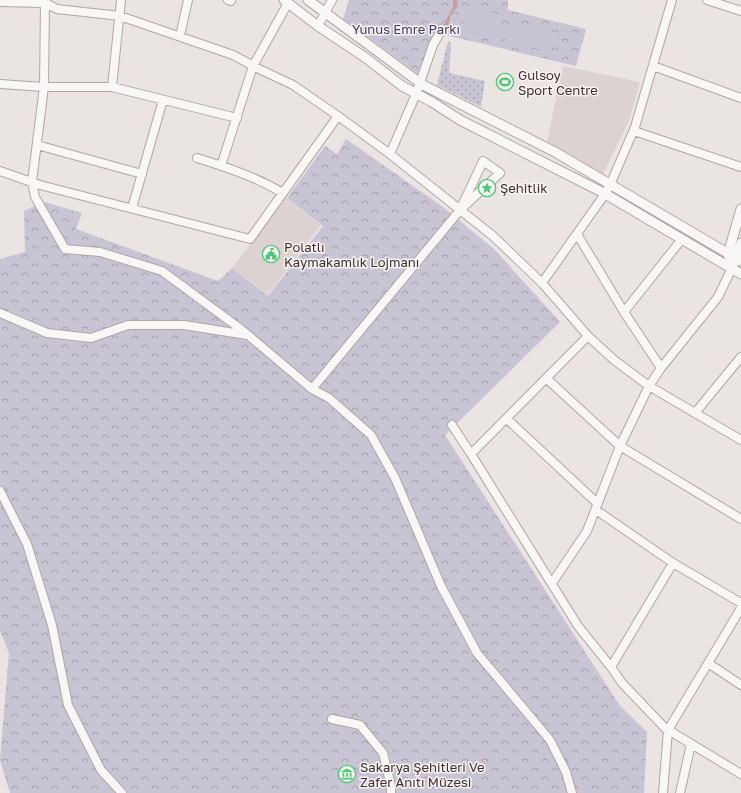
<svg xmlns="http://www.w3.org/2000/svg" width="741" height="793" viewBox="0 0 741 793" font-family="'Golos Text',sans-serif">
  <defs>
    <pattern id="grass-dots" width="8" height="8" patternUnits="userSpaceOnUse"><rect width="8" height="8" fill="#c8c4d4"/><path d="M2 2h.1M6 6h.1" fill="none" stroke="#a4a0ac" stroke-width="1.8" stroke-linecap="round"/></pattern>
    <pattern id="park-crowns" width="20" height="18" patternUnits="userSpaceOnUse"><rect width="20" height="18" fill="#c8c4d4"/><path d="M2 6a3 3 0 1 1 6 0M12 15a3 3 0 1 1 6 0" fill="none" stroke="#a4a0ac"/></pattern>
    <pattern id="water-ripples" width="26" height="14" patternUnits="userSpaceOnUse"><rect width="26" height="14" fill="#c9a0a0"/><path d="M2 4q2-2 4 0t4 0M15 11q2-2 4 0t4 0" fill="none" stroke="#a58383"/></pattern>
  </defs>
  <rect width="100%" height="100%" fill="#eae4e3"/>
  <!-- built -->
  <path fill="#dcd2d1" d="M563,66L640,82L629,121L603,174L547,141Z
    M286,198L321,225L268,295L232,268Z"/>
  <!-- grass -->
  <path fill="url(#grass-dots)" d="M448,41L451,43L449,73L485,81L481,107L437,85Z"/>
  <!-- park -->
  <path fill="url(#park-crowns)" d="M349,0H508V10L586,29L576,66L441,34L420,75L343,19Z
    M346,139L443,207L495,250L560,322L445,435L620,706L647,732L644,793H10L0,760L9,653L0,631V259L25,252L24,211L44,202L82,213L76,229L218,281L232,268L268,296L323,226L287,198L325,146L337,154Z"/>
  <!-- pitch -->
  <path fill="#c8c4d4" d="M466,6L504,16L497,37L462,29Z
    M508,24L519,26L523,32L532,28L554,32V35L550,36L548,51L505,42Z"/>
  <!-- water -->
  <path fill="url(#water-ripples)" d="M453,0H457L458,7C449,13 449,20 449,30L442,29L453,6Z"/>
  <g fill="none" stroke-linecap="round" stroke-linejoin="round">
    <defs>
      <path id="minor" d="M46,0L45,3L57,9L120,16L233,55L259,69L293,85L338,116L390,154L493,236L542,283L588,336L614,360L649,386L741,440
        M228,0L231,1
        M707,0L741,11
        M0,2L45,3L44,87L32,182L35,197L65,249L100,252L162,271L242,330L312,389L329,398L371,435L395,478L441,586L477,653L550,740L566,772L572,793
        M318,26L332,0
        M180,36L188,0
        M653,66L741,98
        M0,84L44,87H112L237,118
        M112,87L121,0
        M634,131L741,167
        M37,145L142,174
        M390,154L416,94L433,45L442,29
        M197,158C226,167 256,177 283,193
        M221,166L253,66L288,3
        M0,171L40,185L250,239L338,116
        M132,208L163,100
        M577,234L624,312L661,368
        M542,283L605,194L610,185L635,127L672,0
        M624,312L682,239
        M0,313L47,333L91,338L128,325H184L247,335
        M546,378L620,446L741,519
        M312,389L460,210L500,173L483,161L460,210
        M695,413L741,357
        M507,419L597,503
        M452,425L471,454L578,626L611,667L622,683L665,728L741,774
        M471,454L588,336
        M0,491L27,544L52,625L68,705L101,770L122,793
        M596,510L673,563L741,603
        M552,583L587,531L620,446L649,386L661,368L718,297L732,268
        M708,663L741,685
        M611,667L673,563
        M332,719L360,725L383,753L391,786V793
        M663,793L668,730L741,608
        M680,793L691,744"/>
      <path id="tertiary" d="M284,0L318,26L366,58L402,86L432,102L460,120L602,192L741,274
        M308,0L423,85L555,152L741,261
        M730,259L728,254L741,209
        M734,263L741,243"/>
    </defs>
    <!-- minor casing -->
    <use href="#minor" stroke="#b1a6a4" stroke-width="10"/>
    <!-- tertiary casing -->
    <use href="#tertiary" stroke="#b1a6a4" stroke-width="11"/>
    <!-- minor -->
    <use href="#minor" stroke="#f9f6f6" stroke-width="8"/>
    <!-- tertiary -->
    <use href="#tertiary" stroke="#f9f6f6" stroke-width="9"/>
  </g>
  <!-- icons -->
  <defs>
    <symbol id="stadium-ring" viewBox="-11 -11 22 22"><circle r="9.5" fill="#f8f3f3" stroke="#4ec976" stroke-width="1.5"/><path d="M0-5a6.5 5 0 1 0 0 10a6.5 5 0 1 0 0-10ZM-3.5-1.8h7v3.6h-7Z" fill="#4ec976"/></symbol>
    <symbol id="sight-ring" viewBox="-11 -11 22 22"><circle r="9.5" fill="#f8f3f3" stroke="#4ec976" stroke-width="1.5"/><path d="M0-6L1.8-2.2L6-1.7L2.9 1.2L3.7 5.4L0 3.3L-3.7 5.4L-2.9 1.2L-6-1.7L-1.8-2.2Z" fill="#4ec976"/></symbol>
    <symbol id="civic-ring" viewBox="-11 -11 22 22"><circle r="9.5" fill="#f8f3f3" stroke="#4ec976" stroke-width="1.5"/><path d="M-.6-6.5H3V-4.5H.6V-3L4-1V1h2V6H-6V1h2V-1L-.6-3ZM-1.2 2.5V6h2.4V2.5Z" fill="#4ec976"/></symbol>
    <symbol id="museum-ring" viewBox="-11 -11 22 22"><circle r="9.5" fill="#f8f3f3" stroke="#4ec976" stroke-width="1.5"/><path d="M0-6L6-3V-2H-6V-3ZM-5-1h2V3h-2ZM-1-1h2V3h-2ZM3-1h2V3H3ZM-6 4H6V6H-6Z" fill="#4ec976"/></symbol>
  </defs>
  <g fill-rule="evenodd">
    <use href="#stadium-ring" x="495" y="72" width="20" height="20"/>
    <use href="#sight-ring" x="477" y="178" width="20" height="20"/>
    <use href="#civic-ring" x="261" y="244" width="20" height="20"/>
    <use href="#museum-ring" x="337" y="764" width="20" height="20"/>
  </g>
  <g text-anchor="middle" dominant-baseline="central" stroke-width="3" stroke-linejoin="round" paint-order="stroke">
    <!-- park labels -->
    <g font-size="13" fill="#44395d" stroke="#f8f3f3">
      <text x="406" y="29">Yunus Emre Parkı</text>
    </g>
    <!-- poi labels -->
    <g font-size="13" fill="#422e2b" stroke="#f8f3f3" text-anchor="start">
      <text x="518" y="75">Gulsoy<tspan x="518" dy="15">Sport Centre</tspan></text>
      <text x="500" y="188">Şehitlik</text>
      <text x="284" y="247">Polatlı<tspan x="284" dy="15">Kaymakamlık Lojmanı</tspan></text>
      <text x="360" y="767">Sakarya Şehitleri Ve<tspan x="360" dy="15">Zafer Anıtı Müzesi</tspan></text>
    </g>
  </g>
</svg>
